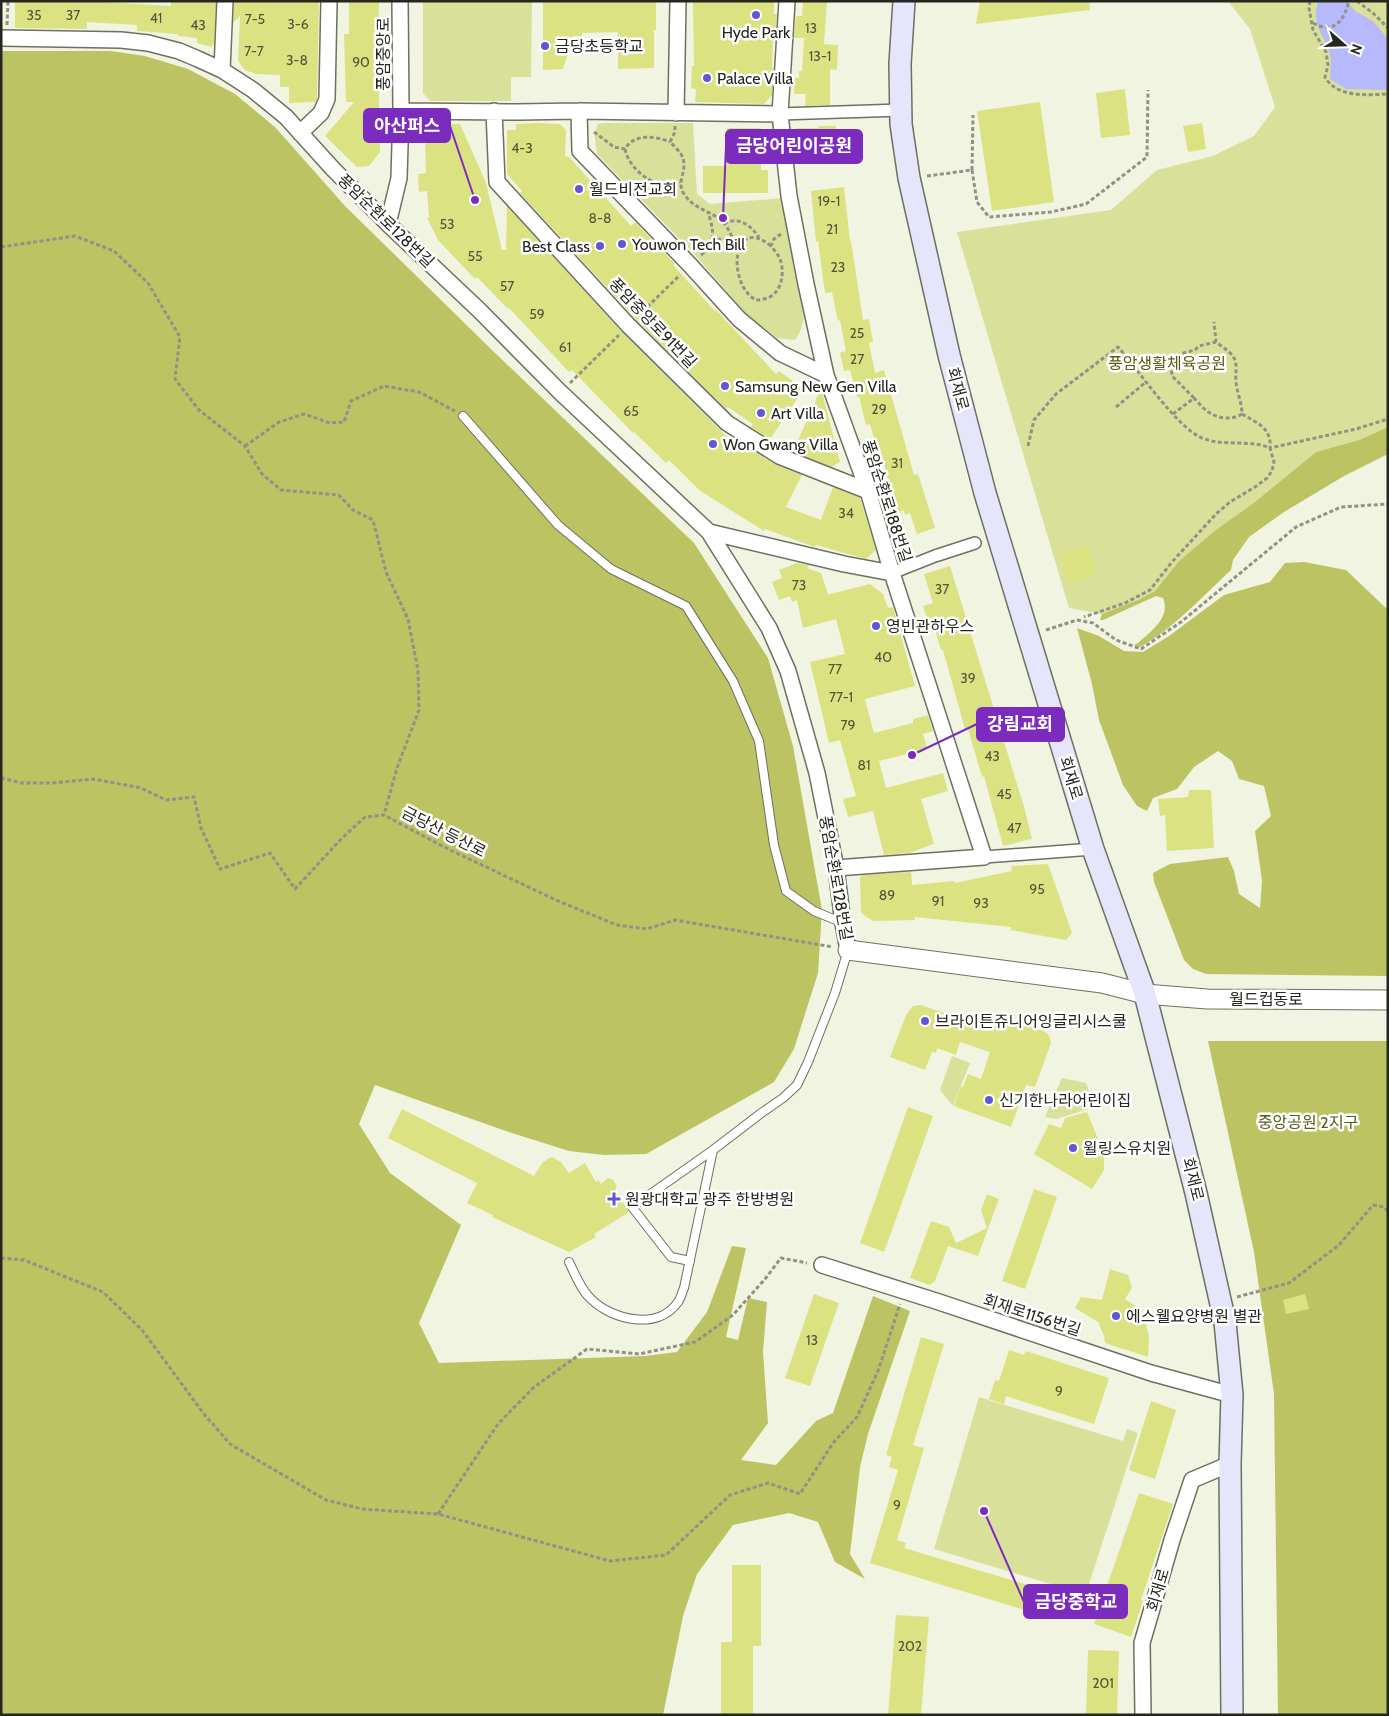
<svg xmlns="http://www.w3.org/2000/svg" width="1389" height="1716" viewBox="0 0 1389 1716" font-family="Cabin,'Noto Sans KR',sans-serif">
  <rect width="100%" height="100%" fill="#f2f4e2"/>
  <!-- green -->
  <path fill="#d9e09a" d="M423,1H532L531,77H511V101H430L423,93Z
    M1228,1H1388V427L1359,440L1316,452L1251,505L1217,529L1179,561L1155,591L1138,600L1102,614L1069,608L957,232L1111,210L1157,170L1213,156L1254,136L1275,107L1250,29Z
    M603,123H693L697,194L710,204L784,198L804,318L800,332L795,340L777,338L744,312L698,258L598,155C595,144 593,135 598,124Z
    M952,1056L970,1063L953,1106L940,1090Z
    M1062,1078L1086,1083L1095,1107L1056,1119L1045,1117Z
    M979,1397L1123,1441L1127,1429L1138,1433L1079,1615L1068,1613L1074,1591L934,1549Z"/>
  <!-- forest -->
  <path fill="#bbc363" d="M1,51H111L145,56L188,69L235,94L275,127L345,206L493,351L694,543L768,658L793,746L822,910L818,973L794,1049L774,1082L646,1154L604,1155L569,1151L506,1131L375,1085L359,1124L390,1173L461,1225L419,1323L439,1363L645,1356L677,1352L707,1312L732,1246L746,1248L726,1337L738,1340L748,1298L767,1302L763,1352L768,1423L741,1460L776,1465L816,1421L833,1413L873,1296L910,1311L868,1434L860,1467L850,1554L865,1579L835,1562L818,1522L789,1513L733,1525L697,1574L683,1616L663,1715H1Z
    M1388,427V454L1344,476L1284,512L1249,537L1233,560L1231,570C1202,597 1174,628 1140,647L1134,645L1138,643C1151,631 1171,618 1163,598L1156,596L1103,620H1100L1102,614L1138,600L1155,591L1179,561L1217,529L1251,505L1316,452L1359,440Z
    M1304,562L1346,570L1388,610V976L1206,974L1193,969L1184,960L1154,882L1153,873L1170,864L1228,857L1234,871L1239,894L1260,908L1262,881L1255,831L1271,816L1264,786L1239,779L1232,761L1218,751L1194,767L1177,789L1153,798L1147,811L1137,806L1123,785L1099,720L1092,684L1077,628L1099,636L1124,651L1143,652L1169,636L1224,595L1270,582L1285,563Z
    M1208,1041H1388V1715H1278L1274,1394L1254,1252Z"/>
  <!-- water -->
  <path fill="#b8b9fd" d="M1318,1H1347L1355,11L1373,21L1388,39V90L1346,89L1330,79C1330,71 1332,62 1330,55C1324,32 1311,27 1318,1Z"/>
  <!-- building -->
  <path fill="#dae282" d="M15,1H88L171,6V1H216L214,44L211,47L197,43V38L178,36V34L137,31V25L87,22V29L15,28Z
    M234,1H319L317,99L315,102L289,103V87H280V75L256,74L245,70L238,61L240,16L233,23Z
    M349,1H379L378,45L380,152L369,166L357,167L325,136L354,102H346L344,34H349Z
    M543,1H656V30H654V68L618,69V32L582,33V36H573L563,69L543,70Z
    M693,1H774V14H777L775,36H773L772,68H773L772,95L764,104L695,102L696,89L691,88L692,66H694Z
    M803,1H827L824,44L838,45L837,70L830,69V105L805,106L806,94H794V78H799V71H802L804,38H794L796,16H802Z
    M980,1H1089L1090,10L976,24Z
    M1125,89L1130,135L1101,138L1096,93Z
    M1040,102L1054,202L992,211L977,111Z
    M540,123L560,124L566,130L565,156L570,158L631,226L635,222L675,264L673,265L715,311L716,310L776,374L779,371L804,389L770,439L751,427L753,424L728,407L726,409L635,318L520,193L522,191L507,174V130H516V124Z
    M1202,123L1206,149L1188,152L1183,126Z
    M433,124H460L486,183L502,250H506L507,206L621,331L737,447L740,443L774,464L802,475L786,507L821,520L833,487L860,498L876,550L866,559L816,545L815,547L765,529L764,531L699,490L669,460L666,463L634,432L633,433L572,370L569,372L509,308L508,309L477,277L475,279L438,240L427,218L429,217L427,191L419,192L418,174L426,173L425,131Z
    M819,126H836L837,154L797,156L796,128H818Z
    M727,128H761V170H768V193H703V166H727Z
    M844,187L850,241H851L863,320L869,319L873,342L869,343L875,373L884,370L914,475L918,474L935,528L917,534L910,513L905,515L904,510L885,517L881,504L885,505L879,487L889,484L880,448L877,449L870,424L866,425L859,397H857L850,370L844,371L840,353L846,351L840,320L838,321L832,292L825,293L818,241L816,242L811,191Z
    M821,388L840,462L831,467L793,452Z
    M1088,545L1096,575L1068,583L1059,553Z
    M797,563L809,565L807,568L821,573L828,594L826,595L870,584L883,594L888,608L893,607L915,686L865,699L874,733L913,723V719L928,715L933,731L923,734L927,749L879,761L886,788L943,773L948,791L921,799L934,844L909,853L884,855L873,811L848,817L843,799L856,796L840,740L829,743L810,662L845,654L836,619L803,628L797,600L792,602L790,596L779,600L772,582L782,578L779,570Z
    M950,566L1025,810L1032,839L1003,846L984,776L982,777L968,729H965L943,650H941L933,623L929,624L923,606L933,603L924,574Z
    M1189,790H1211L1214,848L1167,851L1165,815L1160,816L1158,799L1188,797Z
    M1048,864L1072,933L1066,940L1011,930V927L915,917V920L874,921L866,917L861,912L860,878L862,875L911,872L912,885L955,881V883L1012,871L1011,866Z
    M921,1005L974,1023L977,1013L1044,1031L1049,1035L1051,1043L1035,1087L1026,1085L1011,1127L954,1106L961,1086L963,1087L968,1074L981,1079L990,1052L960,1042L956,1055L937,1048L936,1053L932,1052L925,1070L890,1057L906,1015L913,1006Z
    M908,1107L933,1116L884,1252L860,1243Z
    M402,1109L534,1176L543,1162L548,1159L552,1157L561,1162L569,1173L585,1163L596,1182L598,1180L601,1184L608,1178L613,1180L617,1186L615,1190L629,1212L594,1234L596,1237L569,1252L492,1217L493,1215L467,1203L477,1183L388,1138Z
    M1087,1112L1100,1144L1104,1158V1170L1092,1189L1034,1154L1049,1124L1061,1128L1065,1118Z
    M1034,1189L1057,1197L1025,1289L1002,1281Z
    M987,1194L999,1199L978,1256L948,1246L935,1281L930,1285L910,1278L931,1221L949,1227L956,1243L987,1228L981,1210Z
    M1110,1269L1128,1275L1132,1288L1125,1299L1142,1310L1149,1336L1148,1357L1105,1343L1104,1336L1098,1322L1075,1308L1081,1297L1102,1300Z
    M814,1294L839,1303L810,1386L785,1378Z
    M1305,1294L1309,1309L1286,1314L1283,1300Z
    M921,1337L944,1344L913,1445L924,1448L897,1540L906,1543L904,1548L1038,1588L1031,1612L870,1563L898,1470L889,1467L892,1457L886,1455Z
    M1009,1350L1024,1355L1026,1351L1109,1378L1094,1424L1006,1396L1004,1404L989,1399L995,1380L999,1381Z
    M1151,1401L1176,1410L1155,1479L1129,1470Z
    M1139,1493L1173,1504L1141,1600L1143,1601L1131,1637L1094,1624Z
    M732,1565H761V1646H753V1715H721V1642H732Z
    M896,1615L929,1617L921,1715H888Z
    M1088,1650L1119,1651L1117,1715H1086Z"/>
  <g fill="none" stroke-linecap="round" stroke-linejoin="round">
    <defs>
      <path id="service" d="M463,416L558,525L611,569L686,606L733,681L759,741L774,845L786,891L814,911L843,923
        M690,1261L671,1257L632,1207L713,1150L760,1114L783,1098L797,1085L808,1062L835,993L848,950
        M569,1262C575,1274 581,1290 591,1299C612,1320 658,1331 678,1302C681,1298 682,1292 684,1288L713,1150"/>
      <path id="pedestrian" d="M780,114L901,110
        M892,573L935,556L975,543
        M984,857L1093,849"/>
      <path id="minor" d="M787,1L780,114L789,196L806,284L826,375L868,491L892,573L984,857L836,868
        M1,38L121,40L148,43L179,51L198,59L222,70L253,90L286,117L333,169L388,224L480,311L560,392L709,532L769,628L788,671L817,773L836,868L843,923L848,950
        M222,70L225,1
        M401,111L518,112L579,111L780,114
        M494,111L497,182L628,325L727,423L779,456L868,491
        M579,111L580,151L690,265L739,319L780,353L826,375
        M676,113L678,1
        M300,133L321,113L327,99L329,1
        M388,224L399,178L401,111L400,1
        M709,532L844,564L892,573
        M822,1265L939,1302L1151,1373L1232,1395
        M1143,1715L1142,1643L1172,1540L1192,1480L1230,1464"/>
      <path id="tertiary" d="M848,950L1102,983L1145,994L1207,999L1388,1000"/>
      <path id="secondary" d="M904,1L900,64L901,124L909,178L949,355L985,493L1093,849L1145,994L1196,1193L1225,1322L1232,1395L1230,1464L1232,1715"/>
    </defs>
    <!-- service casing -->
    <use href="#service" stroke="#6e7060" stroke-width="10"/>
    <!-- pedestrian casing -->
    <use href="#pedestrian" stroke="#6e7060" stroke-width="14"/>
    <!-- minor casing -->
    <use href="#minor" stroke="#6e7060" stroke-width="18"/>
    <!-- tertiary casing -->
    <use href="#tertiary" stroke="#6e7060" stroke-width="21"/>
    <!-- secondary casing -->
    <use href="#secondary" stroke="#6e7060" stroke-width="24"/>
    <!-- path -->
    <path stroke="#909285" stroke-width="3" stroke-dasharray="4 2.5" stroke-linecap="butt" d="M1310,1L1309,8L1313,30L1326,52L1328,65L1325,77C1337,98 1367,95 1388,94
      M1357,1L1374,14L1388,28
      M1313,23C1335,35 1344,20 1349,1
      M7,25L8,1
      M675,126V132L670,142C674,146 678,150 681,154C690,169 675,181 684,194C694,210 713,211 724,223C730,230 734,242 737,251
      M594,132L614,147L625,149C634,133 656,136 670,142
      M625,149C629,171 659,192 680,183
      M972,170L973,115
      M927,176L972,170L977,202L989,217L1051,212L1086,204L1147,157L1148,90
      M724,223C740,217 749,224 759,237
      M711,242L723,238L734,242
      M771,246C731,213 727,285 756,300C762,300 770,298 774,294C783,286 784,269 780,259C778,254 774,250 771,246L774,239L781,234
      M1,247L75,236L114,251L148,283L180,337L175,379L199,410L245,446L262,474L281,490L339,495L353,510L373,520L386,572L408,619L418,670L419,710L397,768L384,815
      M701,255C716,244 714,229 708,213
      M638,316L680,275
      M570,383L619,335
      M1194,398L1172,376L1171,367L1180,354L1195,350L1199,346L1216,342
      M1116,407L1146,382
      M1173,414L1194,398C1199,403 1204,410 1210,413C1219,419 1233,420 1242,414C1242,403 1237,393 1236,382C1235,374 1238,366 1234,358C1231,352 1221,346 1216,342L1214,322
      M1242,414C1257,423 1272,428 1270,448L1356,429L1388,419
      M245,446L279,422L304,414L330,423L344,422L351,401L384,386L419,392L455,411
      M1028,446L1034,420L1056,394L1118,347C1138,369 1176,427 1202,438C1224,447 1249,439 1270,448L1274,462L1272,471L1267,478L1255,487L1230,502L1216,514L1172,562L1150,590L1125,603L1084,617
      M1046,630L1077,620L1093,623L1116,640L1141,649L1181,622L1296,527L1341,507L1388,504
      M1,778L22,783H52L94,779L141,788L166,800L194,797L201,828L220,869L270,853L295,889L341,839L365,817L384,815L444,847L558,901L617,925L647,929L675,920L833,947
      M1,1258L24,1260L103,1292L142,1330L204,1414L230,1444L326,1500L362,1509L438,1514L610,1561L666,1555L730,1495L768,1483L800,1494L833,1443L857,1417L878,1371L900,1304
      M1237,1297L1289,1283L1339,1245L1373,1205L1384,1207L1388,1212
      M438,1514L498,1424L533,1388L587,1349L639,1354L695,1342L733,1315L765,1279L781,1258L807,1263"/>
    <!-- service -->
    <use href="#service" stroke="#fff" stroke-width="8"/>
    <!-- pedestrian -->
    <use href="#pedestrian" stroke="#fff" stroke-width="11"/>
    <!-- minor -->
    <use href="#minor" stroke="#fff" stroke-width="15"/>
    <!-- tertiary -->
    <use href="#tertiary" stroke="#fff" stroke-width="19"/>
    <!-- secondary -->
    <use href="#secondary" stroke="#e5e5fb" stroke-width="21"/>
  </g>
  <!-- markers -->
  <g fill="#6456cf" stroke="#fff" stroke-width="2">
    <circle cx="756" cy="15" r="5"/>
    <circle cx="545" cy="46" r="5"/>
    <circle cx="707" cy="78" r="5"/>
    <circle cx="579" cy="189" r="5"/>
    <circle cx="622" cy="244" r="5"/>
    <circle cx="600" cy="246" r="5"/>
    <circle cx="725" cy="386" r="5"/>
    <circle cx="761" cy="413" r="5"/>
    <circle cx="713" cy="444" r="5"/>
    <circle cx="876" cy="626" r="5"/>
    <circle cx="925" cy="1021" r="5"/>
    <circle cx="989" cy="1100" r="5"/>
    <circle cx="1073" cy="1148" r="5"/>
    <path d="M611.5 1191.5h5v5h5v5h-5v5h-5v-5h-5v-5h5z"/>
    <circle cx="1116" cy="1316" r="5"/>
  </g>
  <g text-anchor="middle" dominant-baseline="central" stroke-width="5" stroke-linejoin="round" paint-order="stroke">
    <!-- number labels -->
    <g font-size="14" fill="#525538">
      <text x="34" y="15">35</text>
      <text x="73" y="15">37</text>
      <text x="156" y="18">41</text>
      <text x="255" y="19">7-5</text>
      <text x="298" y="24">3-6</text>
      <text x="198" y="25">43</text>
      <text x="811" y="28">13</text>
      <text x="254" y="51">7-7</text>
      <text x="820" y="56">13-1</text>
      <text x="297" y="60">3-8</text>
      <text x="361" y="62">90</text>
      <text x="522" y="148">4-3</text>
      <text x="829" y="201">19-1</text>
      <text x="600" y="218">8-8</text>
      <text x="447" y="224">53</text>
      <text x="832" y="229">21</text>
      <text x="475" y="256">55</text>
      <text x="838" y="267">23</text>
      <text x="507" y="286">57</text>
      <text x="537" y="314">59</text>
      <text x="857" y="333">25</text>
      <text x="565" y="347">61</text>
      <text x="857" y="359">27</text>
      <text x="879" y="409">29</text>
      <text x="631" y="411">65</text>
      <text x="897" y="463">31</text>
      <text x="846" y="513">34</text>
      <text x="799" y="585">73</text>
      <text x="942" y="589">37</text>
      <text x="883" y="657">40</text>
      <text x="835" y="669">77</text>
      <text x="968" y="678">39</text>
      <text x="841" y="697">77-1</text>
      <text x="848" y="725">79</text>
      <text x="992" y="756">43</text>
      <text x="864" y="765">81</text>
      <text x="1004" y="794">45</text>
      <text x="1014" y="828">47</text>
      <text x="1037" y="889">95</text>
      <text x="887" y="895">89</text>
      <text x="938" y="901">91</text>
      <text x="981" y="903">93</text>
      <text x="812" y="1340">13</text>
      <text x="1059" y="1391">9</text>
      <text x="897" y="1505">9</text>
      <text x="910" y="1646">202</text>
      <text x="1103" y="1683">201</text>
    </g>
    <!-- poi labels -->
    <g font-size="16" fill="#25261f" stroke="#fff" text-anchor="start">
      <text x="756" y="32" text-anchor="middle">Hyde Park</text>
      <text x="555" y="46">금당초등학교</text>
      <text x="717" y="78">Palace Villa</text>
      <text x="589" y="189">월드비전교회</text>
      <text x="632" y="244">Youwon Tech Bill</text>
      <text x="590" y="246" text-anchor="end">Best Class</text>
      <text x="735" y="386">Samsung New Gen Villa</text>
      <text x="771" y="413">Art Villa</text>
      <text x="723" y="444">Won Gwang Villa</text>
      <text x="886" y="626">영빈관하우스</text>
      <text x="935" y="1021">브라이튼쥬니어잉글리시스쿨</text>
      <text x="999" y="1100">신기한나라어린이집</text>
      <text x="1083" y="1148">윌링스유치원</text>
      <text x="625" y="1199">원광대학교 광주 한방병원</text>
      <text x="1126" y="1316">에스웰요양병원 별관</text>
    </g>
    <!-- street labels -->
    <g font-size="16" fill="#25261f" stroke="#fff">
      <text transform="translate(383 54) rotate(-90)">풍암중앙로</text>
      <text transform="translate(386 221) rotate(44)">풍암순환로128번길</text>
      <text transform="translate(653 323) rotate(46)">풍암중앙로91번길</text>
      <text transform="translate(958 389) rotate(75)">회재로</text>
      <text transform="translate(887 501) rotate(72)">풍암순환로188번길</text>
      <text transform="translate(1071 778) rotate(73)">회재로</text>
      <text transform="translate(444 832) rotate(27)">금당산 등산로</text>
      <text transform="translate(836 878) rotate(80)">풍암순환로128번길</text>
      <text x="1266" y="999">월드컵동로</text>
      <text transform="translate(1193 1179) rotate(76)">회재로</text>
      <text transform="translate(1032 1315) rotate(18)">회재로1156번길</text>
      <text transform="translate(1158 1590) rotate(-74)">회재로</text>
    </g>
    <!-- park labels -->
    <g font-size="16" fill="#585c17" stroke="#fff">
      <text x="1167" y="363">풍암생활체육공원</text>
      <text x="1308" y="1122">중앙공원 2지구</text>
    </g>
  </g>
  <!-- callouts -->
  <path fill="none" stroke="#7b2cbf" stroke-width="2" d="M475 200L450 126M723 218L726 146M912 755L977 724M984 1511L1024 1602"/>
  <g fill="#7b2cbf" stroke="#fff" stroke-width="2">
    <circle cx="475" cy="200" r="5"/>
    <circle cx="723" cy="218" r="5"/>
    <circle cx="912" cy="755" r="5"/>
    <circle cx="984" cy="1511" r="5"/>
  </g>
  <g fill="#7b2cbf" stroke="#7b2cbf" stroke-width="2">
    <rect x="364" y="109" width="86" height="33" rx="5"/>
    <rect x="726" y="130" width="136" height="33" rx="5"/>
    <rect x="977" y="708" width="87" height="33" rx="5"/>
    <rect x="1024" y="1585" width="103" height="33" rx="5"/>
  </g>
  <g font-size="18" text-anchor="middle" font-weight="bold" fill="#fff">
    <text x="407" y="132">아산퍼스</text>
    <text x="794" y="152">금당어린이공원</text>
    <text x="1020" y="730">강림교회</text>
    <text x="1076" y="1608">금당중학교</text>
  </g>
  <!-- border -->
  <rect width="1389" height="1716" fill="none" stroke="#25261f" stroke-width="5"/>
  <!-- north arrow -->
  <g transform="translate(1344 45) rotate(110)" stroke="#ffffff" stroke-width="4" paint-order="stroke">
  <path d="M0-4L9 19L0 12L-9 19Z" fill="#25261f"/>
  <text y="-8" font-size="14" font-weight="bold" text-anchor="middle" fill="#25261f">N</text>
  </g>
</svg>
